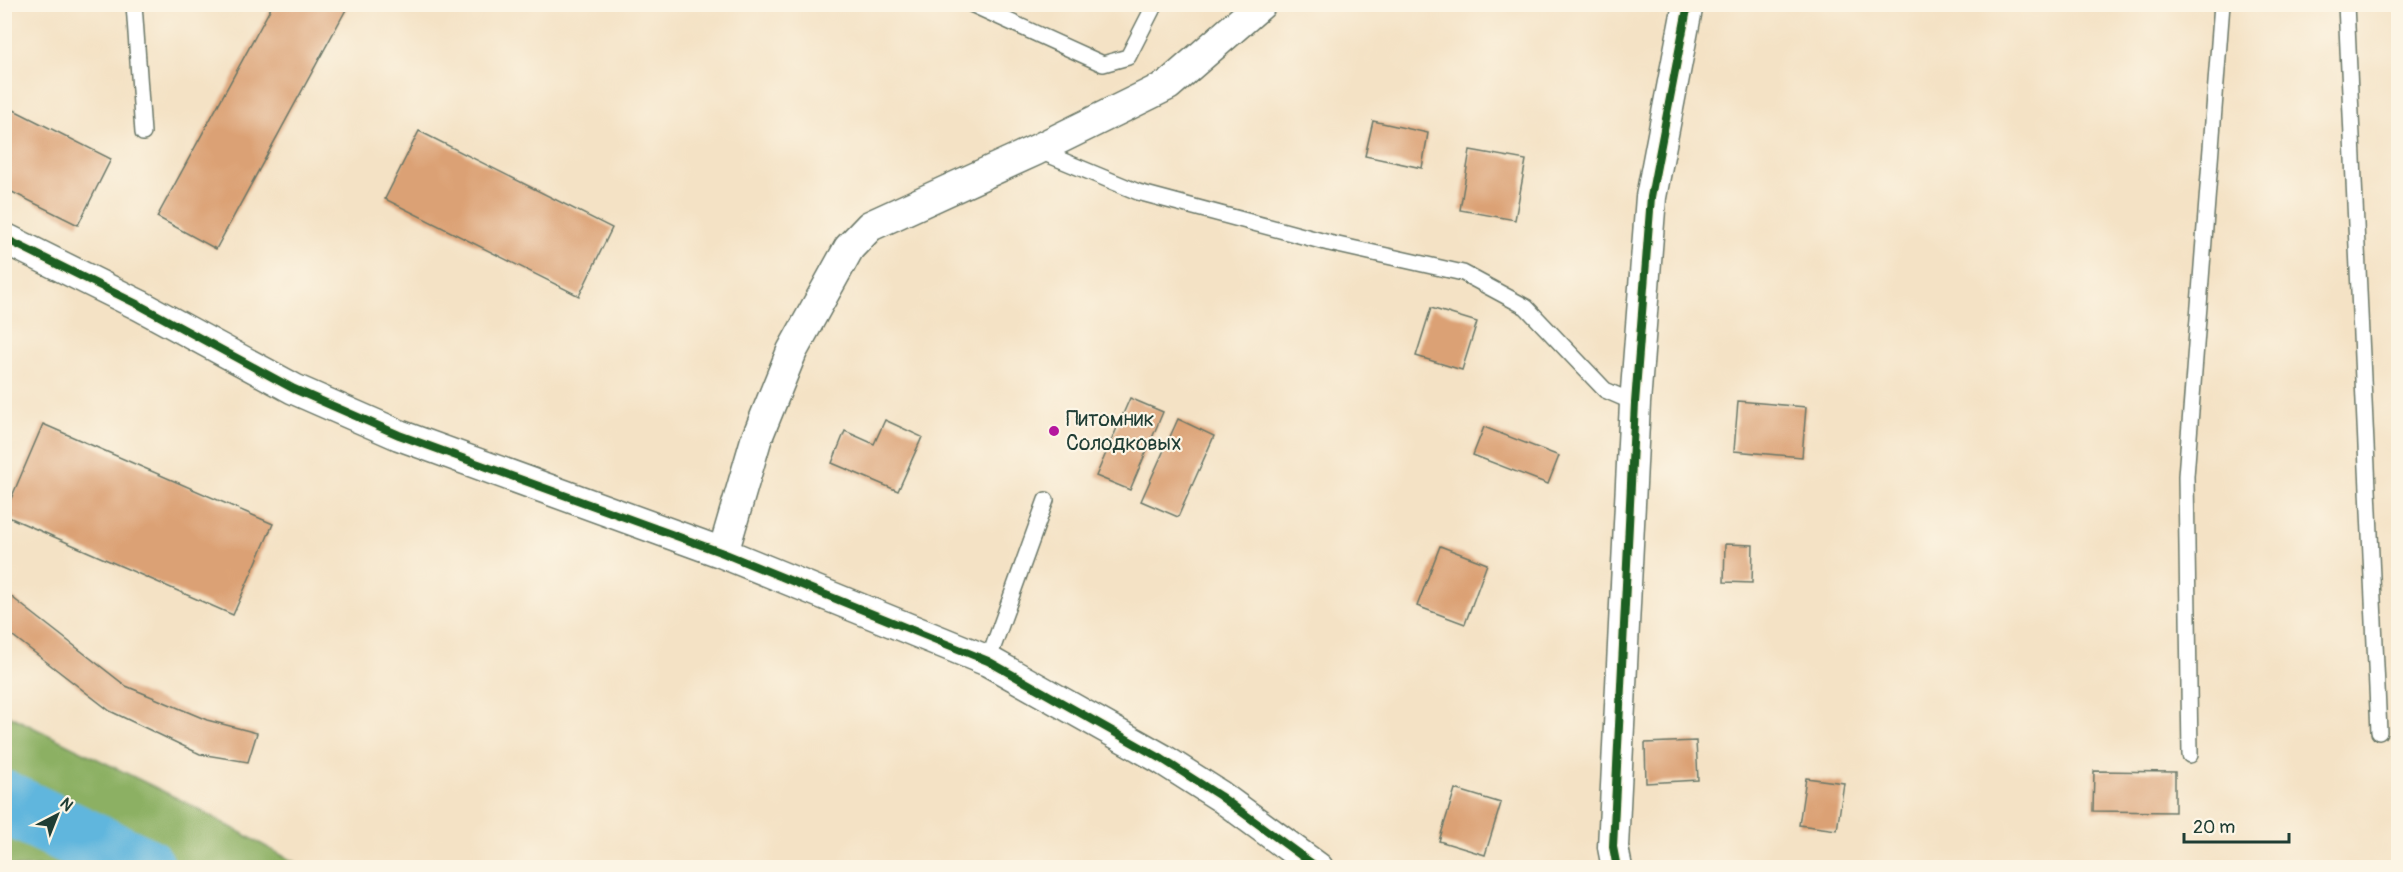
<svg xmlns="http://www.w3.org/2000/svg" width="2403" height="872" viewBox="0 0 2403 872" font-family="Pangolin,sans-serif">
  <rect width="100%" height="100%" fill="#fcf5e5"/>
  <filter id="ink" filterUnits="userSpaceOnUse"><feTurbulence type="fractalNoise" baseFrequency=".0167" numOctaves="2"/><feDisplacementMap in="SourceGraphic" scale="12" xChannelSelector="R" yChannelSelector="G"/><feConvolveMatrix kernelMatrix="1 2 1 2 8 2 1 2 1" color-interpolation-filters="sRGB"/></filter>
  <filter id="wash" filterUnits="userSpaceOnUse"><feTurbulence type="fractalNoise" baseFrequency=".008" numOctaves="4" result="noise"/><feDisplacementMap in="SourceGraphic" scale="24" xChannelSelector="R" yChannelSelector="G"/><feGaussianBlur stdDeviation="1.35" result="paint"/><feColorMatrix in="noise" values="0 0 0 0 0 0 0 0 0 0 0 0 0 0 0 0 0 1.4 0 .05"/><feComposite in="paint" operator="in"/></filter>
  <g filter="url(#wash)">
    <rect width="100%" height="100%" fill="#f4e2c5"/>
    <!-- forest -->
    <path fill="#8cb064" stroke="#56764c" stroke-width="1.5" d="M4,713L187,803L303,867H5Z"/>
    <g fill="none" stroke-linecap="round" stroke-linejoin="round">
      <!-- river -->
      <path stroke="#61b6dd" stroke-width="63" d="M4,802L144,868"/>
    </g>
    <g id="blocks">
      <!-- building -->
      <path fill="#dba174" d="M273,4H349L216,249L157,217Z
        M4,105L111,159L78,225L4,188Z
        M1373,121L1428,133L1422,168L1365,156Z
        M419,131L612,228L579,296L385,199Z
        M1470,150L1526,160L1515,220L1460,210Z
        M1431,308L1477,322L1462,370L1416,356Z
        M1130,398L1163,412L1130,490L1096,476Z
        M1738,401L1806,407L1802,457L1734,451Z
        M1178,419L1214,436L1178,517L1141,501Z
        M885,420L922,437L898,491L832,463L845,431L874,444Z
        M43,424L273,524L233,615L4,515Z
        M1484,427L1559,456L1548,484L1473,455Z
        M1725,544L1753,545L1752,583L1724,582Z
        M1440,546L1487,564L1465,624L1417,606Z
        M4,591L126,686L207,720L257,733L248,762L200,754L110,711L4,629Z
        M1696,741L1698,780L1646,783L1645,743Z
        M2094,771L2175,772V812L2093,811Z
        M1806,778L1844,783L1837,830L1799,825Z
        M1455,789L1501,803L1485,855L1439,841Z"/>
    </g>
  </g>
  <g filter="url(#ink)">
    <use href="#blocks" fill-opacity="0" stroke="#6a7767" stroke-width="1.5"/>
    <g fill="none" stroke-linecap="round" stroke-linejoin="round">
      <defs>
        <path id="lane" d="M134,4L143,133
          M971,4L1103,64L1128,57L1155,4
          M2346,4L2379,732
          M1037,150L1138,192L1329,243L1463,273L1526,307L1605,390L1635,403
          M988,661L1046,500
          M2190,755L2186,476L2222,4"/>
        <path id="street" d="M4,238L141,306L294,389L399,435L723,553L988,661L1162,759L1220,796L1318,868
          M723,553L756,440L792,351L849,248L870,226L1036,150L1168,85L1261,4
          M1617,868L1613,847L1635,403L1651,197L1688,4"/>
      </defs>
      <!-- lane casing -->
      <use href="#lane" stroke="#6a7767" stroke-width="18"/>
      <!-- street casing -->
      <use href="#street" stroke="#6a7767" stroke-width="33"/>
      <!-- lane -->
      <use href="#lane" stroke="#fff" stroke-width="15"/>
      <!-- street -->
      <use href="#street" stroke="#fff" stroke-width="30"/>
      <defs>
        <path id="cycleway" d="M4,238L141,306L294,389L399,435L723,553L988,661L1162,759L1220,796L1318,868
          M1617,868L1613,847L1635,403L1651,197L1688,4"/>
      </defs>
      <!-- cycleway casing -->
      <use href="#cycleway" stroke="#fcf5e5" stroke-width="11"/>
      <!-- cycleway -->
      <use href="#cycleway" stroke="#1b5e20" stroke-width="8"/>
    </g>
  </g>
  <!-- markers -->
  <circle fill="#b5179e" stroke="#fcf5e5" stroke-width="2" cx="1054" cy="431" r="6"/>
  <g text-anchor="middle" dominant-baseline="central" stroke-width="4.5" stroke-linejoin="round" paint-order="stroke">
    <!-- poi labels -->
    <g font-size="21" fill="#1f3d34" stroke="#fcf5e5" text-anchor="start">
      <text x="1066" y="419">Питомник<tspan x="1066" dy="24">Солодковых</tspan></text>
    </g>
  </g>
  <!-- margin -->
  <rect width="2403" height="872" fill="none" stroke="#fcf5e5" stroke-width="24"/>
  <!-- north arrow -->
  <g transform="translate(57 815) rotate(42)" stroke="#fcf5e5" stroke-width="4.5" paint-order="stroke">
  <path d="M0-4.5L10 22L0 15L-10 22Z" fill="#1f3d34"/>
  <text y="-9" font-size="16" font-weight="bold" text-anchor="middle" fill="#1f3d34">N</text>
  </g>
  <!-- scale -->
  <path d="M2184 833v9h105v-9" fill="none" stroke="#1f3d34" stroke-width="3"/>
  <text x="2193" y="833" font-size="18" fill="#1f3d34" stroke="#fcf5e5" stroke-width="4.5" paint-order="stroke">20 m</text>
</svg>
